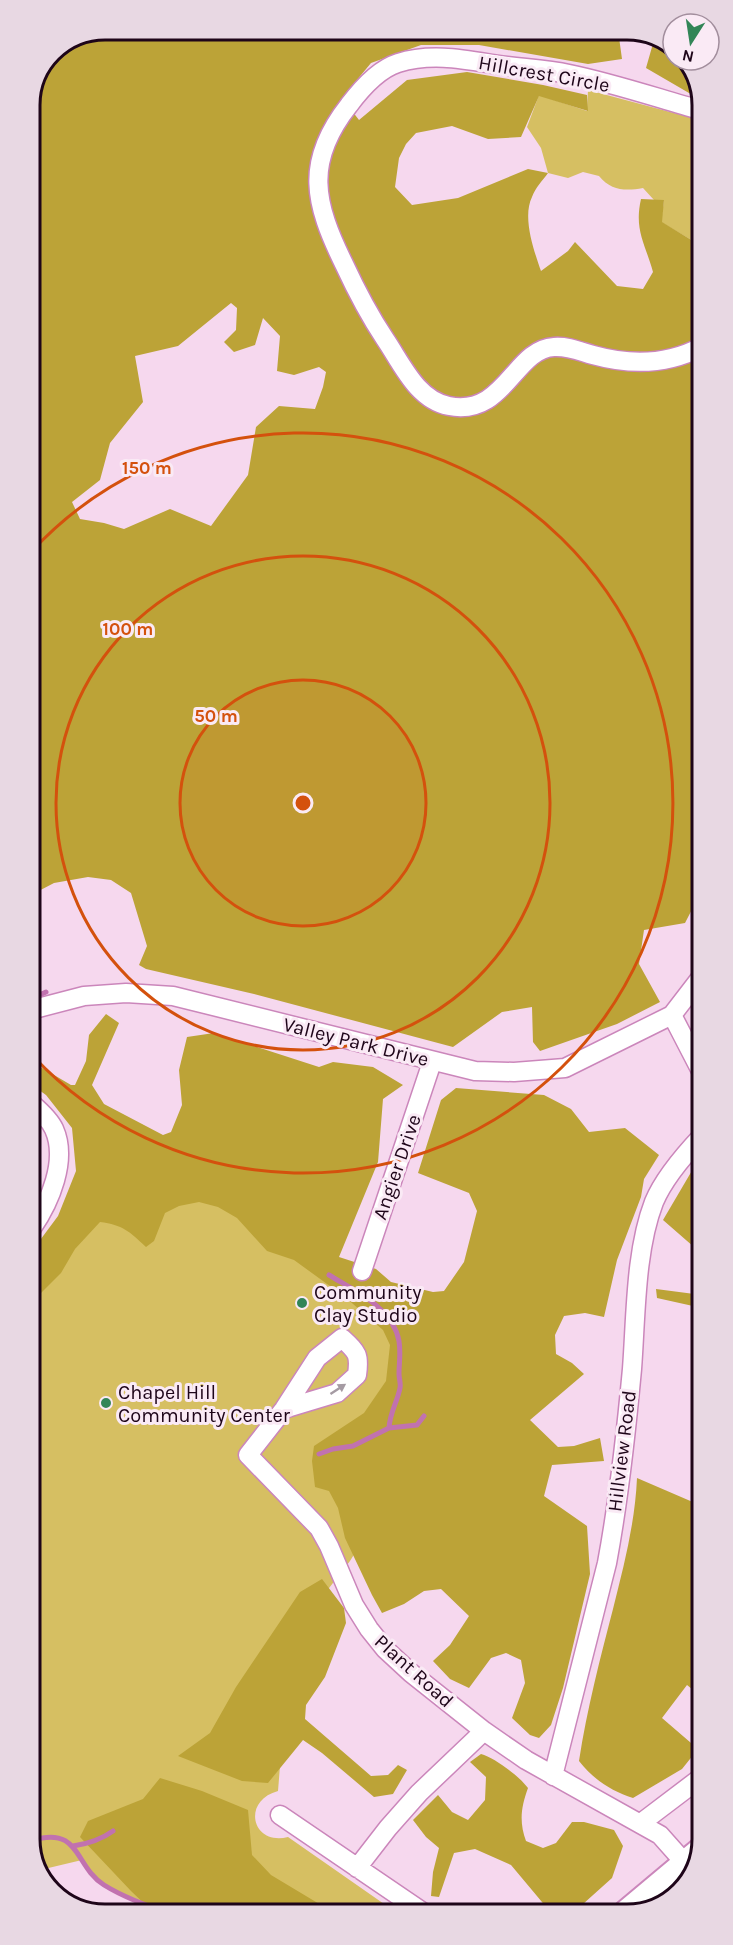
<svg xmlns="http://www.w3.org/2000/svg" width="733" height="1945" viewBox="0 0 733 1945" font-family="Karla,sans-serif">
  <rect width="100%" height="100%" fill="#f6d8ee"/>
  <!-- green -->
  <path fill="#d6bf62" d="M588,90L700,120L701,239L693,241L661,222L664,200H654L643,188C626,191 611,191 599,176L583,172L568,178L548,173L541,148L527,127L539,95L587,111Z
    M122,1142L478,1354L350,1561L257,1681L285,1704L278,1791C241,1801 252,1846 288,1837L397,1913L173,1914C141,1903 100,1891 82,1860L40,1870L33,1859L32,1278Z"/>
  <!-- forest -->
  <path fill="#bca337" fill-rule="evenodd" d="M106,30H618L622,59L588,64L479,45H421L371,63L342,98L359,120L407,80L467,72L543,85L587,95L588,111L539,96L521,137L488,139L452,126L416,133L406,144L399,158L395,187L412,205L458,198L528,169L548,173C543,180 535,188 532,197C522,217 534,251 541,271L568,251L575,242L617,286L643,289L653,272C645,243 634,230 641,199L664,200L662,222L693,241L701,239L702,890L685,923L644,930L639,964L660,1002L617,1024L540,1051L533,1042L532,1007L502,1012L453,1047L254,994L146,969L139,965L147,946L131,893L111,880L88,877L54,883L31,895L30,101L52,52ZM231,303L237,308L236,330L224,342L234,352L255,345L263,318L280,336L277,371L294,375L319,367L326,372L323,387L315,409L279,406L256,427L248,475L211,526L170,509L124,529L104,523L80,519L72,502L100,480L110,443L143,402L135,356L178,346Z
    M657,40L673,46V60H683L700,86V97L689,93L646,68L652,47Z
    M106,1014L119,1023L92,1085L104,1104L163,1135L171,1132L182,1105L179,1070L187,1037L214,1033L319,1067L333,1062L373,1067L403,1085L383,1099L378,1162L339,1257L376,1269L391,1282L433,1292L444,1291L464,1262L477,1211L469,1193L418,1173L441,1100L456,1088L544,1095L571,1109L589,1132L625,1128L659,1155L644,1179L641,1197L617,1260L604,1317L585,1313L564,1316L555,1335L556,1354L572,1363L584,1374L530,1420L558,1447L574,1446L600,1438L604,1461L552,1465L544,1496L587,1526L590,1574L563,1688L551,1725L539,1738L530,1735L512,1718L525,1683L521,1660L506,1653L491,1658L469,1688L450,1679L433,1661L450,1645L469,1616L441,1589L424,1591L404,1604L382,1613L372,1595L345,1538L338,1508L329,1491L315,1487L312,1461L314,1446L364,1413L386,1381L390,1345L383,1330L345,1297L294,1260L267,1251L237,1218L218,1207L199,1202L179,1206L165,1213L154,1241L146,1247C129,1231 123,1225 100,1222L75,1249L61,1273L32,1302V1251L58,1216L76,1171L72,1128L46,1095L32,1085V1062L71,1085H75L86,1061L89,1035Z
    M700,1157H702V1254L663,1220Z
    M656,1289L702,1295V1308L657,1298Z
    M637,1478L702,1506L703,1698L687,1685L662,1718L698,1749L682,1769L633,1798C611,1791 593,1779 579,1761C587,1709 600,1659 613,1609C624,1565 635,1523 637,1478Z
    M322,1579L344,1608L346,1623L325,1677L306,1705L305,1719L371,1776L388,1775L398,1765L407,1770L393,1794L374,1797L322,1753L303,1740L268,1783L242,1781L178,1756L210,1733L236,1687L300,1592Z
    M481,1754C495,1758 519,1776 528,1788C521,1807 519,1822 526,1841L543,1848L556,1843L572,1822H584L614,1830L623,1846L612,1878L573,1913H544L547,1908L511,1865L475,1849L454,1853L439,1897L431,1896L433,1872L439,1848L426,1837L413,1820L438,1795L452,1812L468,1820L485,1800L486,1777L470,1762Z
    M160,1778L202,1791L248,1810L252,1855L271,1875L336,1914L156,1915L131,1891L80,1837L88,1821L143,1799Z"/>
  <g fill="none" stroke-linecap="round" stroke-linejoin="round">
    <!-- stream -->
    <path stroke="#c172af" stroke-width="5" d="M31,999L46,992
      M389,1428L417,1425L424,1416
      M319,1454L333,1449L353,1446L389,1428C390,1412 397,1403 400,1388C401,1383 399,1379 399,1374C399,1362 401,1354 399,1341C393,1308 355,1291 329,1275
      M33,1840C81,1826 74,1866 104,1885C125,1898 150,1907 173,1914
      M73,1846C87,1844 102,1839 113,1831"/>
    <defs>
      <path id="minor" d="M700,110C657,98 613,83 569,74C544,69 518,68 493,64C462,59 430,53 398,63C379,69 361,89 349,105C304,162 314,203 344,264C356,290 369,315 385,339C402,364 417,400 449,406C505,417 514,349 554,347C568,346 579,351 593,355C629,365 667,365 701,347
        M31,1012L38,1008L84,996L126,993L173,996L475,1071L514,1072L565,1068L672,1015L702,976
        M672,1015L702,1073
        M32,1104C39,1110 50,1120 54,1129C68,1160 50,1202 32,1228
        M362,1271L432,1062
        M284,1409L337,1393L357,1375C360,1354 357,1352 342,1338L317,1358L284,1409L248,1455L319,1528L329,1546L354,1605L369,1629L385,1649L411,1673L484,1731L526,1760L660,1835L684,1862
        M553,1776L607,1563C619,1499 626,1434 632,1369C636,1317 635,1251 654,1202C664,1178 684,1155 702,1136
        M280,1815L424,1913
        M641,1823L703,1776
        M357,1868L388,1828L419,1793L484,1731"/>
      <path id="major" d="M625,1912L699,1850"/>
    </defs>
    <!-- minor casing -->
    <use href="#minor" stroke="#cb86bb" stroke-width="21"/>
    <!-- major casing -->
    <use href="#major" stroke="#cb86bb" stroke-width="26"/>
    <!-- minor -->
    <use href="#minor" stroke="#fff" stroke-width="18"/>
    <!-- major -->
    <use href="#major" stroke="#fff" stroke-width="22"/>
  </g>
  <!-- one-way arrows -->
  <defs><path id="oneway-solid" d="M-6-.8H1V-3.2L6.5 0L1 3.2V.8H-6Z" transform="scale(1.5)"/></defs>
  <use fill="#a59ba3" href="#oneway-solid" transform="translate(338 1389) rotate(-33)"/>
  <!-- distance rings -->
  <circle cx="303" cy="803" r="123" fill="#d4510d" fill-opacity=".12"/>
  <g fill="none" stroke="#d4510d" stroke-width="3">
    <circle cx="303" cy="803" r="123"/>
    <circle cx="303" cy="803" r="247"/>
    <path d="M32 551A370 370 0 1 1 32 1055"/>
  </g>
  <!-- markers -->
  <g fill="#328557" stroke="#faeaf5" stroke-width="2">
    <circle cx="302" cy="1303" r="6"/>
    <circle cx="106" cy="1403" r="6"/>
  </g>
  <g text-anchor="middle" dominant-baseline="central" stroke-width="6" stroke-linejoin="round" paint-order="stroke">
    <!-- street labels -->
    <g font-size="20" fill="#1e0519" stroke="#faeaf5">
      <text transform="translate(544 74) rotate(10)">Hillcrest Circle</text>
      <text transform="translate(356 1042) rotate(14)">Valley Park Drive</text>
      <text transform="translate(397 1167) rotate(-71)">Angier Drive</text>
      <text transform="translate(622 1451) rotate(-83)">Hillview Road</text>
      <text transform="translate(414 1671) rotate(42)">Plant Road</text>
    </g>
    <!-- poi labels -->
    <g font-size="20" fill="#1e0519" stroke="#faeaf5" text-anchor="start">
      <text x="314" y="1292">Community<tspan x="314" dy="23">Clay Studio</tspan></text>
      <text x="118" y="1392">Chapel Hill<tspan x="118" dy="23">Community Center</tspan></text>
    </g>
  </g>
  <!-- crop -->
  <path d="M0 0H733V1945H0ZM105 40H627A65 65 0 0 1 692 105V1839A65 65 0 0 1 627 1904H105A65 65 0 0 1 40 1839V105A65 65 0 0 1 105 40Z" fill="#e8d8e3" fill-rule="evenodd"/>
  <path fill="none" stroke="#1e0519" stroke-width="3" d="M105 40H627A65 65 0 0 1 692 105V1839A65 65 0 0 1 627 1904H105A65 65 0 0 1 40 1839V105A65 65 0 0 1 105 40Z"/>
  <circle cx="303" cy="803" r="9" fill="#d4510d" stroke="#faeaf5" stroke-width="3"/>
  <g font-size="18" text-anchor="middle" font-weight="bold" fill="#d4510d" stroke="#faeaf5" stroke-width="6" stroke-linejoin="round" paint-order="stroke">
    <text x="147" y="474">150 m</text>
    <text x="128" y="635">100 m</text>
    <text x="216" y="722">50 m</text>
  </g>
  <!-- north arrow -->
  <g transform="translate(691 42) rotate(192)"><circle r="28" fill="#faeaf5" stroke="#a28e9d" stroke-width="1.5"/>
  <path d="M0-4.5L10 22L0 15L-10 22Z" fill="#328557"/>
  <text y="-9" font-size="16" font-weight="bold" text-anchor="middle" fill="#1e0519">N</text>
  </g>
</svg>
